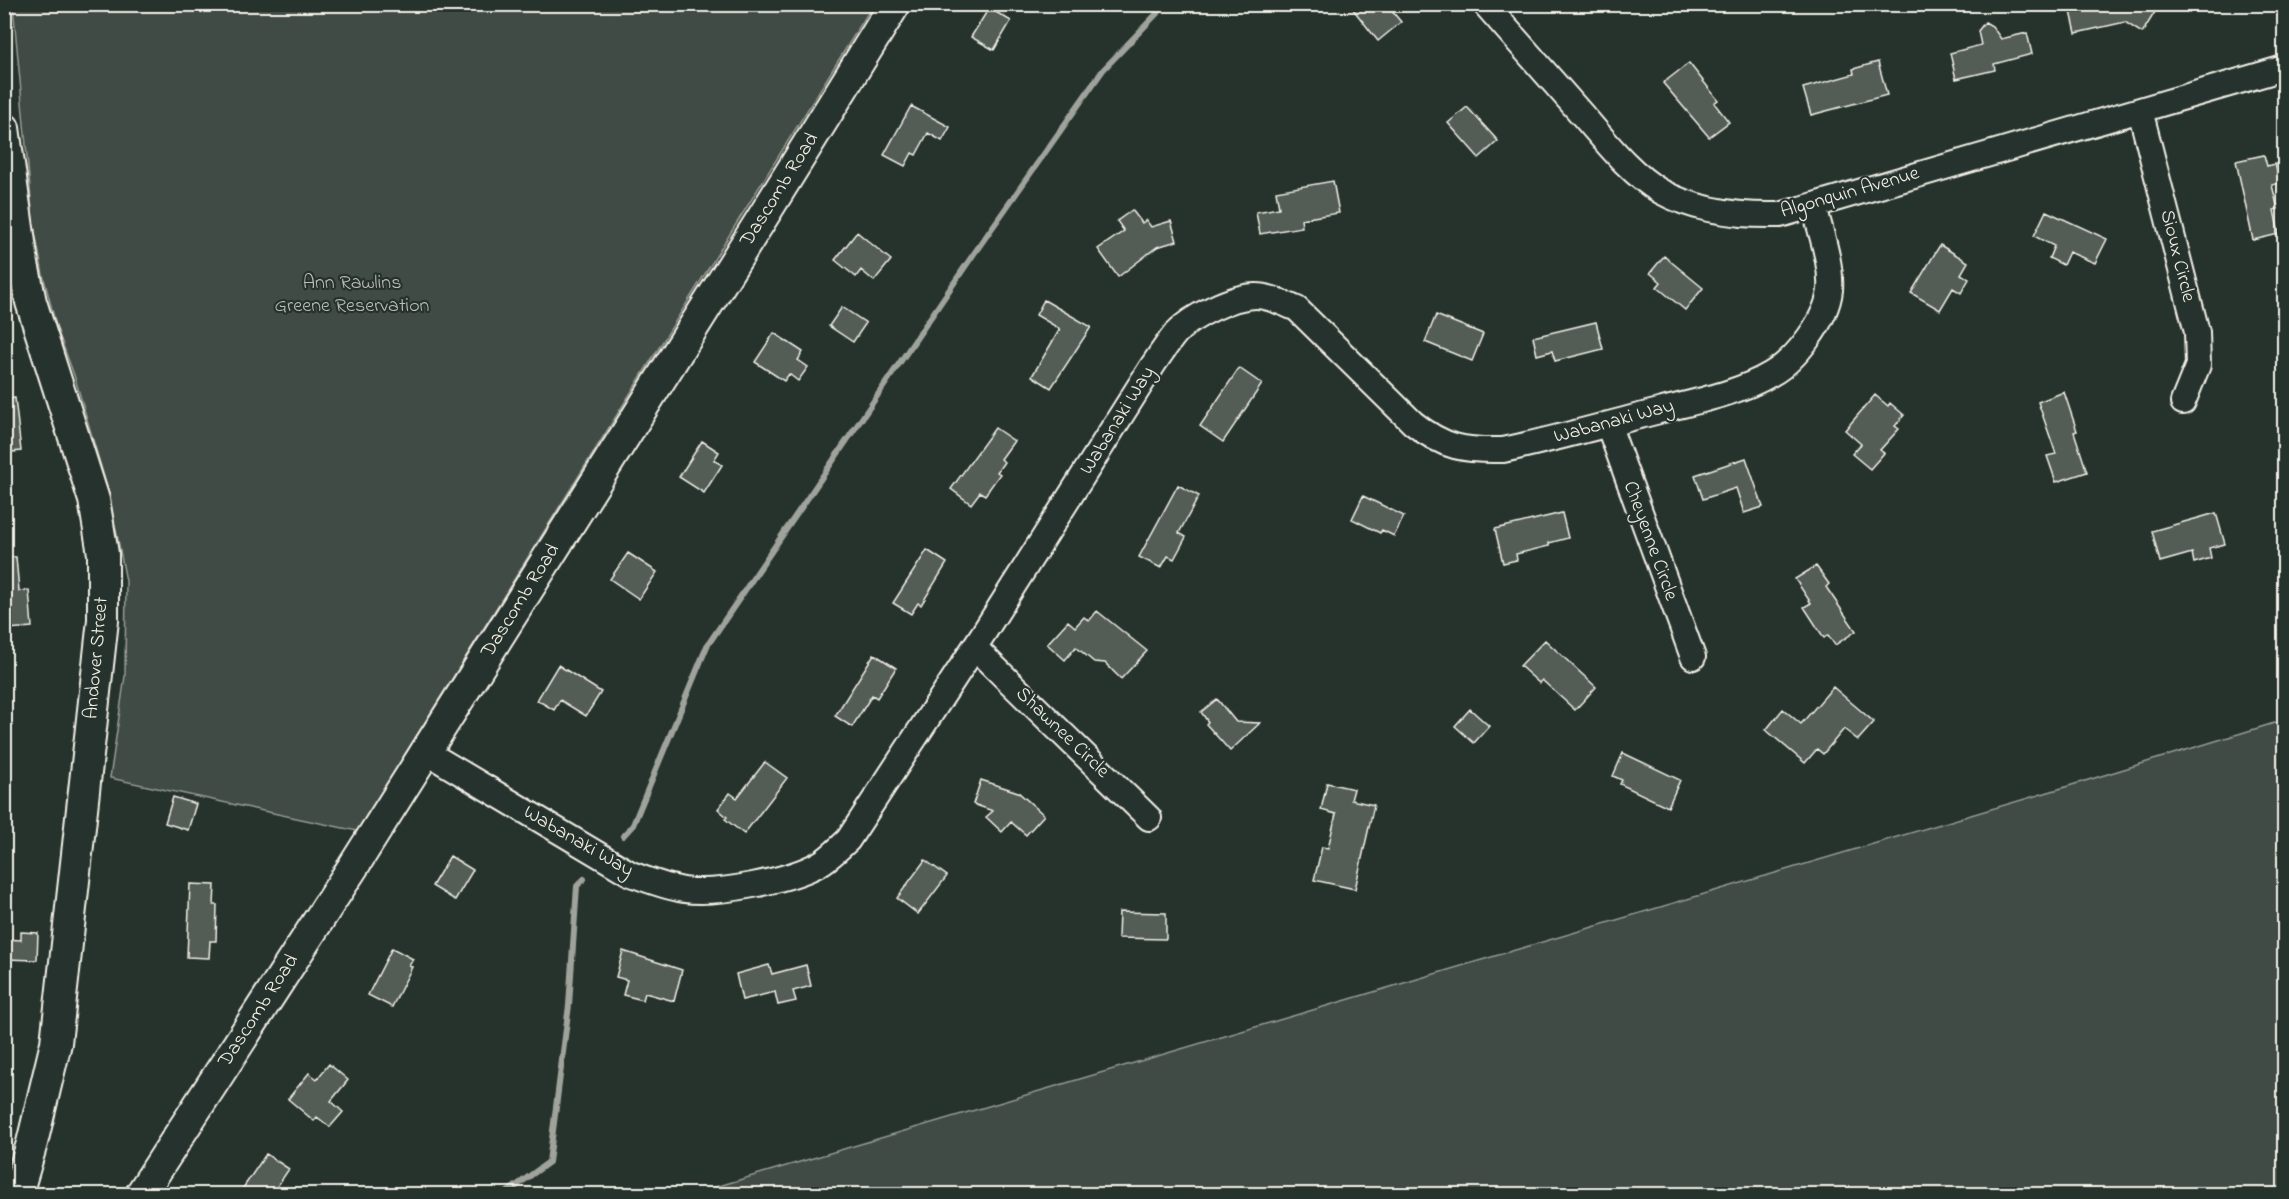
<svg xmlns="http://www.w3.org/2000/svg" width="2289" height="1199" viewBox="0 0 2289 1199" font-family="'Indie Flower',sans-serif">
  <rect width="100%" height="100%" fill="#26332d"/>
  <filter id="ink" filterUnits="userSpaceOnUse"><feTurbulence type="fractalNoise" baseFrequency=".0167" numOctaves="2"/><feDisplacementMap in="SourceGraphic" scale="12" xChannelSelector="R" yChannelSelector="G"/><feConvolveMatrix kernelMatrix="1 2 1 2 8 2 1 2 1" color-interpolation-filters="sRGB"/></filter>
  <g filter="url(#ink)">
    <!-- green -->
    <path fill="#414b45" stroke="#9a9e96" stroke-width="1.5" d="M13,5H873L357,831L110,778L125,676L126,581L109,494L74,375L57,329L43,275L33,221Z
      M2284,720V1194H692L2062,788Z"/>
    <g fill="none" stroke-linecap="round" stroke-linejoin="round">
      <!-- stream -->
      <path stroke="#9fa39b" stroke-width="6" d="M623,836L633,825L707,646L973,255L1103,70L1166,4
        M505,1194L549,1162L569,1005L577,886L584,879"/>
    </g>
    <!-- building -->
    <path fill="#525c55" stroke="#f4f1e8" stroke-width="1.5" d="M1349,4H1386L1401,22L1378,41Z
      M2082,4H2160L2142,33L2125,22L2076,33L2070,7Z
      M989,8L1011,21L994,50L971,37Z
      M1985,22L1992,26L2001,39L2027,33L2032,54L1994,64L1995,70L1956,79L1950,53L1981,45L1978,31Z
      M1878,62L1887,95L1811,115L1803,88L1854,74L1853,69Z
      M1689,63L1718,100L1714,103L1729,122L1709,137L1663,83Z
      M911,106L950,127L942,141L928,133L916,155L912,153L905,166L884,155Z
      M1467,107L1498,141L1479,158L1448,123Z
      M2264,155L2267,166L2275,164L2280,183L2272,185L2278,209L2274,210L2279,234L2253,240L2236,161Z
      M1333,181L1339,213L1301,219L1302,227L1260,234L1256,212L1279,208L1276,191Z
      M1132,210L1142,223L1146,220L1151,227L1171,221L1177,241L1157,247L1118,277L1098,249L1124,231L1117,221Z
      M2046,211L2107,239L2095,263L2069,252L2063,265L2049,258L2054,246L2034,236Z
      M857,232L891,260L874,281L861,270L856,277L835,260Z
      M1940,245L1968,262L1961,274L1969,279L1961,293L1953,288L1940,310L1911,293Z
      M1664,256L1703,288L1685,310L1657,287L1661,282L1650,273Z
      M1044,300L1091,327L1051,388L1032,376L1060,329L1036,315Z
      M842,307L866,323L853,342L829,326Z
      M1436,315L1483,334L1472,361L1425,342Z
      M1596,322L1603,349L1555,361L1552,351L1537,355L1533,337Z
      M774,333L803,352L798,360L808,367L798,381L789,374L784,381L755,362Z
      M1239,368L1262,384L1223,442L1200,426Z
      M2064,392L2077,431L2074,432L2087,472L2056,482L2047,456L2056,454L2038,402Z
      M1875,395L1888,406L1890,403L1904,415L1895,426L1899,429L1880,450L1884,453L1870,469L1852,454L1861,444L1845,430Z
      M15,398L21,451L4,453V399Z
      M995,428L1014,441L1001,459L1004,462L997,472L1000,474L985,495L980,492L971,504L951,489Z
      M702,441L719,452L714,460L722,465L704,493L679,477Z
      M1746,458L1763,507L1744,513L1736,488L1703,499L1695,475Z
      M1178,485L1199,496L1179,533L1186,537L1174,559L1168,556L1161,568L1139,557Z
      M1363,496L1404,516L1394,536L1382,530L1380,533L1352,519Z
      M1562,513L1568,538L1549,543V546L1516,554L1517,560L1503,563L1495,529Z
      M2216,513L2225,544L2209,548L2211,558L2194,563L2192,553L2160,562L2152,531Z
      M927,550L947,563L921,605L918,603L911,614L893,603Z
      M628,553L657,572L639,599L610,579Z
      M5,557H16L19,591L29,590L32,627L8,629L6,609L5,610Z
      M1816,566L1829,584L1826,587L1856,631L1835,645L1828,635L1824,638L1804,607L1811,603L1795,579Z
      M1097,611L1147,651L1121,679L1105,663L1094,662L1076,647L1065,660L1047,644L1068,621L1075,627L1084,617L1089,621Z
      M1545,640L1596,687L1575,710L1542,680L1539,683L1520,666Z
      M874,654L896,668L877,698L872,695L852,727L835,716Z
      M558,665L601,692L586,716L560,700L554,710L537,700Z
      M1833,687L1874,722L1858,740L1844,729L1823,754L1817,749L1805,763L1766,730L1783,709L1801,724Z
      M1217,699L1236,722L1260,723L1230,751L1206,724L1208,722L1201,712Z
      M1470,709L1489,726L1474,743L1455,726Z
      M1623,753L1680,780L1668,807L1620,784L1622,780L1613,776Z
      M765,762L787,778L744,834L725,819L727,817L718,809L730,793L737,798Z
      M981,780L1018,792L1044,815L1026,835L1011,822L1002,832L986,817L993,811L973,804Z
      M1327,783L1354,789L1351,800L1374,805L1355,889L1314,880L1322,847L1328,848L1336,814L1321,810Z
      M173,797L196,804L188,830L165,823Z
      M450,856L473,870L455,900L432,886Z
      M925,860L947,876L918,914L897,898Z
      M190,884L215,885L214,905H217L216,941H210L209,958L187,957Z
      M1119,912L1166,913V939L1118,938Z
      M21,932L38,933L37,960L4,959V939L21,940Z
      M392,948L413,959L409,966L412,967L392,1007L368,995Z
      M623,951L682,970L674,1001L645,993L643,1000L623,995L627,980L616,977Z
      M769,965L772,974L806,965L811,986L793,991L796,1001L778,1005L775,992L742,1000L736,974Z
      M329,1064L348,1080L331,1101L343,1112L330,1127L317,1117L314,1121L288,1099L309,1073L317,1079Z
      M266,1154L289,1169L272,1194H239Z"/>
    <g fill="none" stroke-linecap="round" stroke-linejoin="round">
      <defs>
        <path id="minor" d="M1485,4C1518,42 1552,80 1585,118C1607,143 1631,174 1660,191C1696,211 1740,216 1780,215L2284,68
          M2140,110L2197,332L2198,365L2183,402
          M1608,424L1693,657
          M975,648L1149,818
          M426,752L631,874C648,880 665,887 684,890C718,895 790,880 819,864C830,858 839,848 848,840L983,634L1151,368C1159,356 1167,344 1176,333C1192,316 1233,296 1256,296C1271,296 1284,304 1297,309L1413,423C1444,448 1465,451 1503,450C1556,439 1607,424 1659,411C1696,401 1737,394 1771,374C1796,360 1827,319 1830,290C1832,262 1820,232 1814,205"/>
        <path id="major" d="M4,128L23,264L31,302L94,500L103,554V620L56,1043L32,1143L17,1194
          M141,1194L353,867L759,223L895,4"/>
      </defs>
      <!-- minor casing -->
      <use href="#minor" stroke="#f4f1e8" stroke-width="28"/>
      <!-- major casing -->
      <use href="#major" stroke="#f4f1e8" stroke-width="34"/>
      <!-- minor -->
      <use href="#minor" stroke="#26332d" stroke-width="24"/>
      <!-- major -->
      <use href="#major" stroke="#26332d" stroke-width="30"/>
    </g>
  </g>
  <g text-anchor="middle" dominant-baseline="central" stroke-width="4.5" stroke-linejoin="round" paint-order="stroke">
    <!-- street labels -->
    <g font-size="20" fill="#f4f1e8" stroke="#26332d">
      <text transform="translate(780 190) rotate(-58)">Dascomb Road</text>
      <text transform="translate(1850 193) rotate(-16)">Algonquin Avenue</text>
      <text transform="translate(2177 256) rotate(76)">Sioux Circle</text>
      <text transform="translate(1118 421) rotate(-58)">Wabanaki Way</text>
      <text transform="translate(1614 422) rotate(-15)">Wabanaki Way</text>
      <text transform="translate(1650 541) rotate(70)">Cheyenne Circle</text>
      <text transform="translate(521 601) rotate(-58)">Dascomb Road</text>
      <text transform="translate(97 658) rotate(-85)">Andover Street</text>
      <text transform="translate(1062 733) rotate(44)">Shawnee Circle</text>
      <text transform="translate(578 842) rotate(30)">Wabanaki Way</text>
      <text transform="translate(259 1011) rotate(-57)">Dascomb Road</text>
    </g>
    <!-- park labels -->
    <g font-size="20" fill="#bebfb7" stroke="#26332d">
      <text x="352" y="283">Ann Rawlins<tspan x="352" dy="23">Greene Reservation</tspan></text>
    </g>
  </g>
  <!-- margin -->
  <rect width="2289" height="1199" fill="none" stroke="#26332d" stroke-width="24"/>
  <rect x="12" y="12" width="2265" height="1175" fill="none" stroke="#f4f1e8" stroke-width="2" filter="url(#ink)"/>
</svg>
